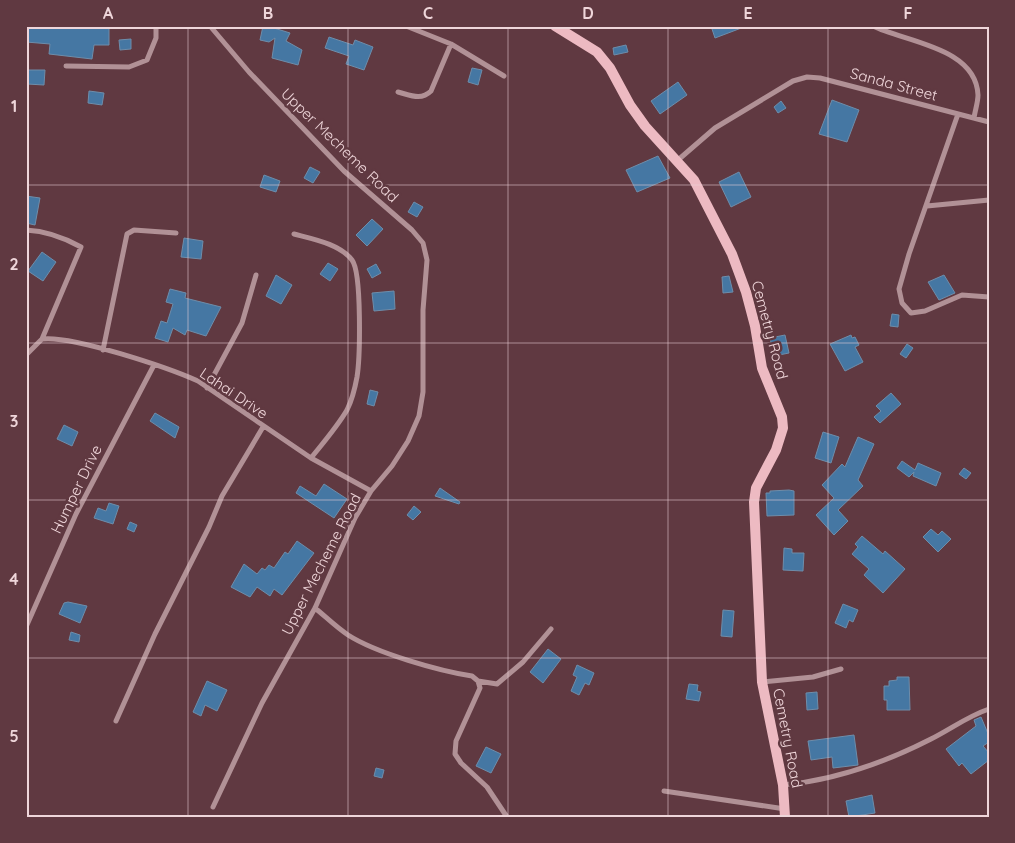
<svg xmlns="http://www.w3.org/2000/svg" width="1015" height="843" viewBox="0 0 1015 843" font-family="Quicksand,sans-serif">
  <rect width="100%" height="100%" fill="#603941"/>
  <!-- building -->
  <path fill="#4577a3" stroke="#6e8daa" d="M26,26L109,27V45H94L92,59L49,54L50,44L26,42Z
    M263,26H274V28L290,33L286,41L302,50L298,65L272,58L275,38L269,42L260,40Z
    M711,26H743L744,27L715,38Z
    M329,37L353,45L355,40L373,47L364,70L346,64L349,56L325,48Z
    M131,39V49L120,50L119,40Z
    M626,45L628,52L614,55L613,48Z
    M472,68L482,70L478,85L468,82Z
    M28,70H45L44,85L27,84Z
    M678,82L687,95L660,114L651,101Z
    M89,91L104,93L102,105L88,103Z
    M832,100L859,110L847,142L819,134Z
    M781,101L786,108L778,113L774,107Z
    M658,156L670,178L637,192L626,170Z
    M310,167L320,172L313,183L304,178Z
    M739,172L751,197L731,207L719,182Z
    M264,175L280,181L276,192L260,187Z
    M26,196L40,198L35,225L26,223Z
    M414,202L423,207L417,217L408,212Z
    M372,219L383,229L367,246L356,235Z
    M184,238L203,241L201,259L181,257Z
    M42,252L56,262L43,281L28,271Z
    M328,263L338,269L330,281L320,274Z
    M376,264L381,273L372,278L367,269Z
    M276,275L292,285L281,304L266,296Z
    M944,275L955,293L939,300L928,282Z
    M729,276L733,292L723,293L722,277Z
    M170,289L186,293L185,298L221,307L206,336L187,330L185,335L173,328L168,342L155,338L161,321L167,323L173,304L166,302Z
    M394,291L395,309L374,311L372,293Z
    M892,314L899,315L898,327L890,326Z
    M785,335L789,353L774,356L770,338Z
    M851,335L852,338L855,337L859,345L855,347L863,362L845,371L830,344Z
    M907,344L913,348L906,358L900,354Z
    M370,390L378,392L374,406L367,404Z
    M891,393L901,404L880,423L874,417L881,411L876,406Z
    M155,413L179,427L175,438L150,421Z
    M64,425L78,432L72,446L57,439Z
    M823,432L839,437L831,463L815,458Z
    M858,437L874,444L858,480L863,486L838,510L848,521L834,535L816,515L834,498L822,485L842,464L845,467Z
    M902,461L915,470L918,463L941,473L936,486L913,476L914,472L909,477L897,468Z
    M964,468L971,473L966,479L959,474Z
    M324,484L347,499L334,518L296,493L300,486L316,496Z
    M440,488L460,502L459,504L435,496Z
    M789,490L794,491V515L767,516L766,493H770V491Z
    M109,503L119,506L113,524L94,518L98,508L106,511Z
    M414,506L421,512L413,520L407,515Z
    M130,522L137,525L134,532L127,529Z
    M931,529L938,535L942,531L951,539L938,552L923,537Z
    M862,536L883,554L885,551L905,569L883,593L864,575L869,569L852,554L858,547L855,544Z
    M297,541L314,553L282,595L274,589L270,596L257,587L250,597L231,587L244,564L257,574L262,568L265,570L269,565L274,568L285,552L288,554Z
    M784,548L792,549V553H804L803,571L783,570Z
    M68,602L87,606L80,623L59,614L64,603Z
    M843,604L858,610L853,622L849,620L846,628L835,623Z
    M723,610L734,611L732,637L721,636Z
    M71,632L80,635L79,642L69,640Z
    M548,649L561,659L543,683L530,672Z
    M577,665L594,673L589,685L585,683L579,695L571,691L577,677L573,675Z
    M897,677H909L910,710H887V700H884V686H889V681L897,680Z
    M207,681L227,690L217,711L205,705L201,716L193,712Z
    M689,684L698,685L697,691L701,692L699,701L686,699Z
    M817,692L818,709L807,710L806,693Z
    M981,717L989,736V742L983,746L989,753V760L971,774L962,763L959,766L946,749L976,726L974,720Z
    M854,735L858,765L833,768L832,757L811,760L808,741Z
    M486,747L501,754L491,773L476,766Z
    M376,768L384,770L382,778L374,776Z
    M872,795L875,813L849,817L846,801Z"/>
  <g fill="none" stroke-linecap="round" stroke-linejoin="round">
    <!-- street -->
    <path stroke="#b19196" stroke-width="5" d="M210,26L249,72L344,171L412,230L423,243L427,260L423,310V392L419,416L408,441L392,466L371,491L355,518L315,608L262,703L213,807
      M406,26L451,44L504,76
      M873,26C905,42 976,47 978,95C978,102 975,111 974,118
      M66,66L129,67L147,60L156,38V26
      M398,92C410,95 421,101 431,91L451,44
      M958,114L909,254L899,289L902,303L911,313L925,311L962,295L989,297
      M678,160L715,128L793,81L807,77L820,78L989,122
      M927,206L989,200
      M26,230C47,231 63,237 81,247L42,339L26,355
      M294,234C313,239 340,244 352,260C362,273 360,358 357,377C355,388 352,400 347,410C337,427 323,443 311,458
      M42,339C72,335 169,368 198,381L311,458L371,491
      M103,350L127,234L134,230L176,233
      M207,388L242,323L256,275
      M315,608C326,617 336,627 348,635C376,653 439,671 472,676L478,681L497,684L523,662L551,629
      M26,627L76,514L154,365
      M478,681L480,688L456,741L455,754L461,763L487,787L507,817
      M762,682L813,677L841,669
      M116,721L155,634L209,527L222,496L263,427
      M783,785C837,780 884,763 931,739C951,729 968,716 989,709
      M664,791L785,809"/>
    <!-- secondary -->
    <path stroke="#edbac2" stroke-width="10" d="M555,26L597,52L610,68L630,105L645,126L694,180L732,254L746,292L755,326L762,368L782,417L783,428L776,450L756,488L754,502L762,682L783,785L785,817"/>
  </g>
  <!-- grid -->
  <path fill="none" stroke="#efd6da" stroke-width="1" stroke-opacity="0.55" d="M188,26V817M348,26V817M508,26V817M668,26V817M828,26V817M26,185H989M26,343H989M26,500H989M26,658H989"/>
  <g text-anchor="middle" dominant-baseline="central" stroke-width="5" stroke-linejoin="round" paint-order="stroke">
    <!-- street labels -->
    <g font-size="15" fill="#efd6da" stroke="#603941">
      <text transform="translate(894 84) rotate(15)">Sanda Street</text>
      <text transform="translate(340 145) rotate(44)">Upper Mecheme Road</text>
      <text transform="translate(770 330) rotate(75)">Cemetry Road</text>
      <text transform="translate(234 393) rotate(34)">Lahai Drive</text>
      <text transform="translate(76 489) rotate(-64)">Humper Drive</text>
      <text transform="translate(321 564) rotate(-63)">Upper Mecheme Road</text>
      <text transform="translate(788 738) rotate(79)">Cemetry Road</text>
    </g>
  </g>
  <!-- border -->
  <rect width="1015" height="843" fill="none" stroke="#603941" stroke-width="55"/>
  <rect x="28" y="28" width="960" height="788" fill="none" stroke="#efd6da" stroke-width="2"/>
  <g font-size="16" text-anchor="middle" font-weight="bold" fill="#efd6da">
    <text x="108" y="19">A</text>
    <text x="268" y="19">B</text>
    <text x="428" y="19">C</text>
    <text x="588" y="19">D</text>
    <text x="748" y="19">E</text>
    <text x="908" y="19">F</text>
    <text x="14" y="112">1</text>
    <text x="14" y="270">2</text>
    <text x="14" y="427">3</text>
    <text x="14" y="585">4</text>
    <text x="14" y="742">5</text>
  </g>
</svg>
